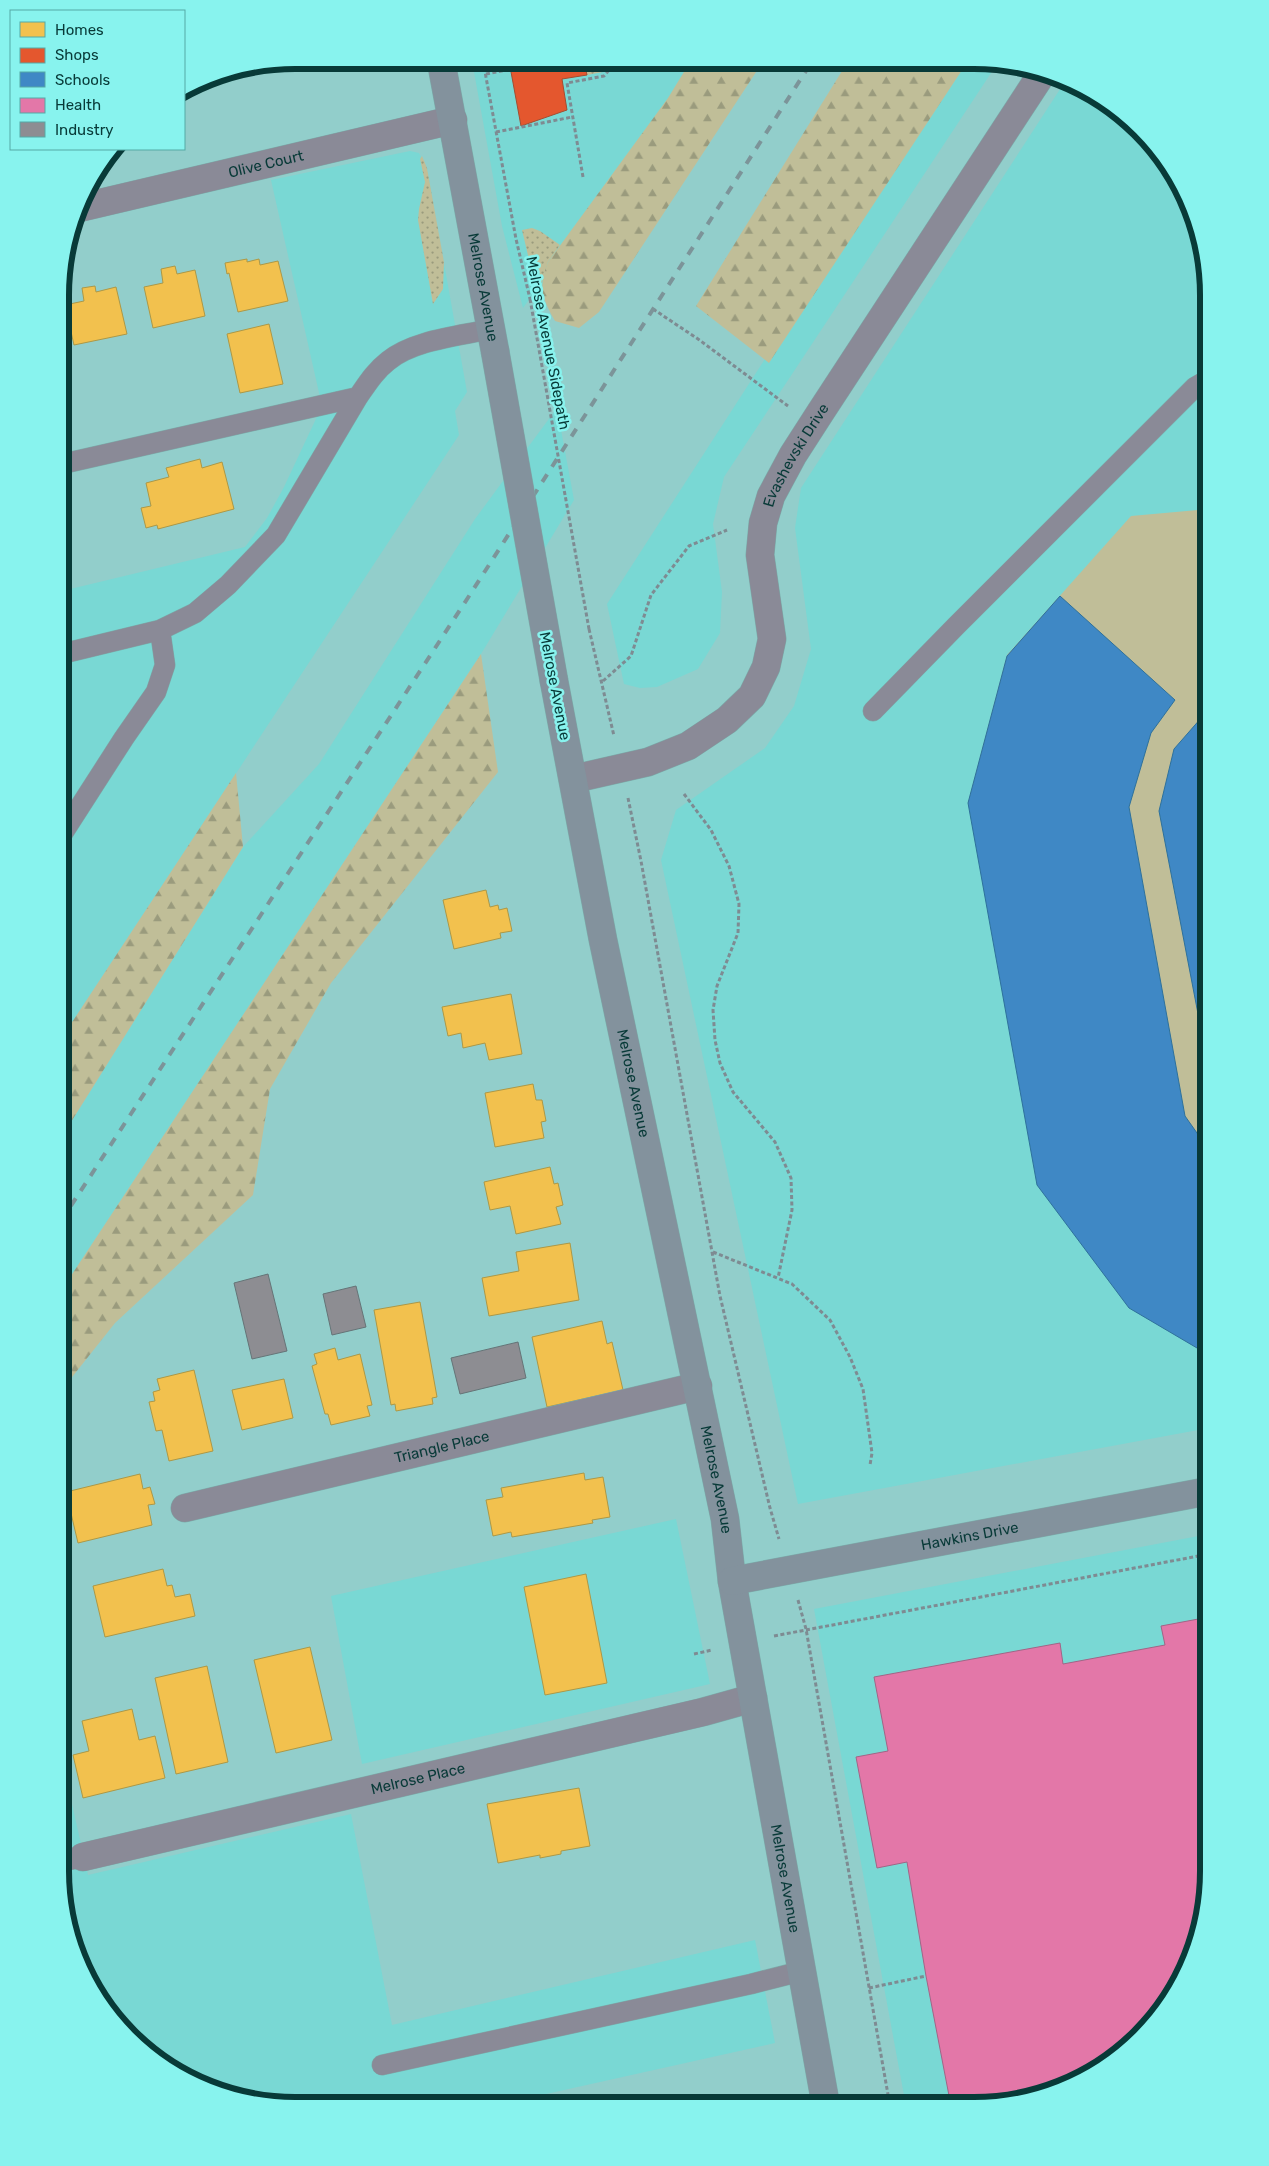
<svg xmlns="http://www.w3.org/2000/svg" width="1269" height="2166" viewBox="0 0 1269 2166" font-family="Rubik,sans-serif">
  <defs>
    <pattern id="grass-dots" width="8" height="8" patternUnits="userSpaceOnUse" patternTransform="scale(1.25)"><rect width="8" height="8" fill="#c0be98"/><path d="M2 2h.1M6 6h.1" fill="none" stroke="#9a9b7d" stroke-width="1.8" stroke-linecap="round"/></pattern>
    <pattern id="forest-firs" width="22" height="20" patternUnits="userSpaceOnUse" patternTransform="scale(1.25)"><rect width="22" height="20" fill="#c0be98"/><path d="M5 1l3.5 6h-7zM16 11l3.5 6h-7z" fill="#9a9b7d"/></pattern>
  </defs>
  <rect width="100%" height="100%" fill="#92cecb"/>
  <!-- built -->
  <path fill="#79d8d4" d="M472,61L701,63L539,306L536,290L523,308L502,226Z
    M955,64H997L724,477L713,524L722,592L720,633L698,669L657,687L640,688L624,684L607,604Z
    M1066,80L1078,84L1129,118L1169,164L1196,219L1209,295V1428L798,1504L661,860L676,810L765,748L794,706L811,649L795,528L801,488Z
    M410,151L419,153L427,168L467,392L455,411L459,435L61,1039L62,591L245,547L267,518L284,487L322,406L271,180Z
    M557,408L574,500L481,654L61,1291V1138L243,847L319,764L475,519Z
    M676,1519L710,1684L362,1764L331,1596Z
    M1209,1534L1208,1887L1191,1961L1161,2014L1117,2058L1050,2093L974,2106H906L814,1609Z
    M60,1751L88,1875L351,1814L392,2025L755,1940L775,2043L497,2105L264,2104L205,2088L152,2057L108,2014L73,1947L60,1871Z"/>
  <!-- grass -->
  <path fill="url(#grass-dots)" d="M584,62H611L603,72L587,75Z
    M422,156L427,168L444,262L443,289L433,304L418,220L419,209L425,182L420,159Z
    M532,228L540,231L560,245L548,262L542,282L536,289L522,230Z"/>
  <!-- forest -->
  <path fill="url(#forest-firs)" d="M690,62L762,63L599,312L579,328L555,321C542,298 538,288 548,262L668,98Z
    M847,63L966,64L769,363L696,306Z
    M481,654L498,772L331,983L270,1089L253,1195L115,1323L61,1391V1291Z
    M236,773L243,847L61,1138V1039Z"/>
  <!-- park -->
  <path fill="#c0be98" d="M1209,509V1346L1200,1342L968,803L1007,655L1131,516Z"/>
  <!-- homes -->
  <path fill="#f2c14e" stroke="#ac9847" d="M295,60H321L275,71L274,64Z
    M247,259V262L259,259L260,265L278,261L288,301L238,312L229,273L227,274L225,263Z
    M175,266L177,274L195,270L205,316L153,328L144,287L163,283L161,269Z
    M95,286L96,292L116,287L127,334L74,345L65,305L84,301L82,288Z
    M269,324L283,384L240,393L227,334Z
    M200,459L202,468L222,462L234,509L158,529L157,525L146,528L141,508L151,506L146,483L169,477L166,468Z
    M486,890L490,907L498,905L499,910L507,908L512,931L500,933L501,938L454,949L443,900Z
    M511,994L522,1054L489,1060L485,1043L463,1048L461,1033L448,1036L442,1007Z
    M533,1084L536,1100H542L546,1121L541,1122L544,1138L495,1147L485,1093Z
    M550,1167L554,1184L558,1183L563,1205L556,1207L561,1224L516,1234L510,1206L490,1210L484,1182Z
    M570,1243L579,1300L489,1316L482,1278L519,1271L516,1252Z
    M420,1302L437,1397L432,1398L433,1404L396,1411L395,1404L391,1405L374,1310Z
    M602,1321L607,1344L612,1342L623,1390L547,1407L532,1337Z
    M335,1348L338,1360L360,1354L372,1405L367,1406L370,1416L331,1425L328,1414H325L312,1366L317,1364L314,1354Z
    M194,1370L213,1451L169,1461L162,1430L156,1431L149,1402L155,1401L153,1392L160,1390L157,1379Z
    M284,1379L293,1418L242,1430L232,1390Z
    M584,1473L585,1480L603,1477L610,1517L592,1520L593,1523L512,1537L511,1532L493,1536L486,1500L503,1497L501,1488Z
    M140,1474L143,1489L150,1487L155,1504L148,1505L152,1525L78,1543L66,1492Z
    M163,1569L167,1586L172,1585L175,1597L190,1594L195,1616L105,1637L93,1586Z
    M586,1574L607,1683L545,1695L524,1587Z
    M310,1647L332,1740L276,1753L254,1660Z
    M207,1666L228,1762L176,1774L155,1678Z
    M132,1709L139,1740L155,1736L165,1778L83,1798L73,1755L89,1751L82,1721Z
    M579,1788L590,1846L561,1851V1854L540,1858V1855L498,1863L487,1804Z
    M671,2095L674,2105H625Z"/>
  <!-- shops -->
  <path fill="#e4572e" stroke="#a24e31" d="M509,61L584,62L587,75L562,79L567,110L521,126Z"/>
  <!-- schools -->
  <path fill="#3f88c5" stroke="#2e719b" d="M1060,596L1175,700L1151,733L1129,807L1185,1116L1209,1150V1325L1197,1348L1129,1308L1037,1185L968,803L1007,656Z
    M1209,709V1071L1159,811L1174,749Z"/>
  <!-- health -->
  <path fill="#e377a8" stroke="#a16586" d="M1209,1617L1208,1887L1191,1961L1161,2014L1117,2058L1050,2093L974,2106H951L926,1976L907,1862L877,1868L856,1757L888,1751L874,1677L1060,1643L1063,1664L1165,1645L1161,1626Z"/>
  <!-- industry -->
  <path fill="#8d8d92" stroke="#657477" d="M268,1274L287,1351L252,1359L234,1283Z
    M356,1286L366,1327L332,1335L323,1294Z
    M518,1342L526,1378L460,1394L451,1358Z"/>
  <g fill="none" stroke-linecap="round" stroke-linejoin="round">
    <defs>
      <path id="lane" d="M62,464L358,397
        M160,630L195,613L228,585L276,535L358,397C367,384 375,371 388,361C413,340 460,336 491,329
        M873,711L956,626L1195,387L1209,379
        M61,836L124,738L156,692L165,665L160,630L61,654
        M60,1862L83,1857
        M382,2065L751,1984L802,1971"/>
      <g id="street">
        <path id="s1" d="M79,208L453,120"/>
        <path id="s2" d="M573,779L648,762L688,746L727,720L752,696L766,667L772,639L760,555L763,523L771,496L793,455L820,413L1043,72"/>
        <path id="s3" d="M185,1508L698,1386"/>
        <path id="s4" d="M83,1857L703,1712L753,1698"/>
      </g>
      <g id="secondary">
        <path id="s5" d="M441,61L495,351"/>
        <path id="s6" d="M554,681L603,940L725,1519L732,1581L826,2106"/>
        <path id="s7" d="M732,1581L1209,1491"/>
      </g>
    </defs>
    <!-- lane casing -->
    <use href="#lane" stroke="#7bacaa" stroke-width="21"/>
    <!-- street casing -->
    <use href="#street" stroke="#7bacaa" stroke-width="29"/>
    <!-- secondary casing -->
    <use href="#secondary" stroke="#7bacaa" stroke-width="29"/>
    <!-- path -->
    <path stroke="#7e8b92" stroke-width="3" stroke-dasharray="4 2.5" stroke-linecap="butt" d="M483,61L516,239L530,299
      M486,74L511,69
      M496,132L572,117
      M583,177L567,83L604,76L616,62
      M653,309L698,339L788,406
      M589,629L614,736
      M603,681L631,656L651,595L689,546L727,530
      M684,794L711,830L729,866L739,904L738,933L717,986L713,1010L715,1040L720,1063L733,1092L775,1142L791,1178L792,1210L778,1278
      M628,798L641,861L720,1296L770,1508L779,1539
      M713,1252L792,1284L830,1320L850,1357L863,1389L872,1453L870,1465
      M798,1600L806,1629L890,2106
      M774,1636L1209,1554
      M694,1654L712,1650
      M869,1988L926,1976"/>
    <!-- lane -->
    <use href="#lane" stroke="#8a8a97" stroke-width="20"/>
    <!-- street -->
    <use href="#street" stroke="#8a8a97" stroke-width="28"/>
    <!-- secondary -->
    <use href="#secondary" stroke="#83929d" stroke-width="28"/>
    <!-- rail -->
    <path stroke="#7c9499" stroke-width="4" stroke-dasharray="9 9" stroke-linecap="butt" d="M61,1221L471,593L811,63"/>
    <defs>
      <path id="secondary-bridge" d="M495,351L554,681"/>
    </defs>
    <!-- secondary-bridge casing -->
    <use href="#secondary-bridge" stroke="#7bacaa" stroke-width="29" stroke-linecap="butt"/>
    <!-- path-bridge -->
    <path stroke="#7e8b92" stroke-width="3" stroke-dasharray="4 2.5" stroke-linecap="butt" d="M530,299L589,629"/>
    <!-- secondary-bridge -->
    <use href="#secondary-bridge" stroke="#83929d" stroke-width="28"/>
  </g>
  <g text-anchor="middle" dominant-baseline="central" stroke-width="5" stroke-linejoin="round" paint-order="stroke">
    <!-- street labels -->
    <g font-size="15" fill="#083a38" stroke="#88f3ee">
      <text stroke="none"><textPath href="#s1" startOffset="192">Olive Court</textPath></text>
      <text stroke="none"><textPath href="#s5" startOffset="230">Melrose Avenue</textPath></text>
      <text transform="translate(548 343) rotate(79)">Melrose Avenue Sidepath</text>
      <text stroke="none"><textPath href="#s2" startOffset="455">Evashevski Drive</textPath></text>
      <text transform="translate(555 686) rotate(79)">Melrose Avenue</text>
      <text stroke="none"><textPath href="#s6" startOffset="410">Melrose Avenue</textPath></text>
      <text stroke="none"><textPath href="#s3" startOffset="264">Triangle Place</textPath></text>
      <text stroke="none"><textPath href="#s6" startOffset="815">Melrose Avenue</textPath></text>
      <text stroke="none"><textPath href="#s7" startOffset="242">Hawkins Drive</textPath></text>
      <text stroke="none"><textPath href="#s4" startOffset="344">Melrose Place</textPath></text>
      <text stroke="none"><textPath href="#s6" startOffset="1220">Melrose Avenue</textPath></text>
    </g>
  </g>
  <!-- crop -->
  <path d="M0 0H1269V2166H0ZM295 69H974A226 226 0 0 1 1200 295V1871A226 226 0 0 1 974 2097H295A226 226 0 0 1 69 1871V295A226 226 0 0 1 295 69Z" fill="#88f3ee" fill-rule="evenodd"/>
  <path fill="none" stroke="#083a38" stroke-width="6" d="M295 69H974A226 226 0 0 1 1200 295V1871A226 226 0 0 1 974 2097H295A226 226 0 0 1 69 1871V295A226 226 0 0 1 295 69Z"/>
  <!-- legend -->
  <rect x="10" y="10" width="175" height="140" fill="#88f3ee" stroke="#55a9a5"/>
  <rect x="20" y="22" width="25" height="15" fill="#f2c14e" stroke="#55a9a5"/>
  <text x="55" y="35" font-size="15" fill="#083a38">Homes</text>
  <rect x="20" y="48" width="25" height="15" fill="#e4572e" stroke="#55a9a5"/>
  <text x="55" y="60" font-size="15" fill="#083a38">Shops</text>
  <rect x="20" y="72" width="25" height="15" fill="#3f88c5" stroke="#55a9a5"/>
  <text x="55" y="85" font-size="15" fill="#083a38">Schools</text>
  <rect x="20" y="98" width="25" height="15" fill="#e377a8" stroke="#55a9a5"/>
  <text x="55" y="110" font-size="15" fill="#083a38">Health</text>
  <rect x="20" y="122" width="25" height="15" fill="#8d8d92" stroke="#55a9a5"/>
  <text x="55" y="135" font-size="15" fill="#083a38">Industry</text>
</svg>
